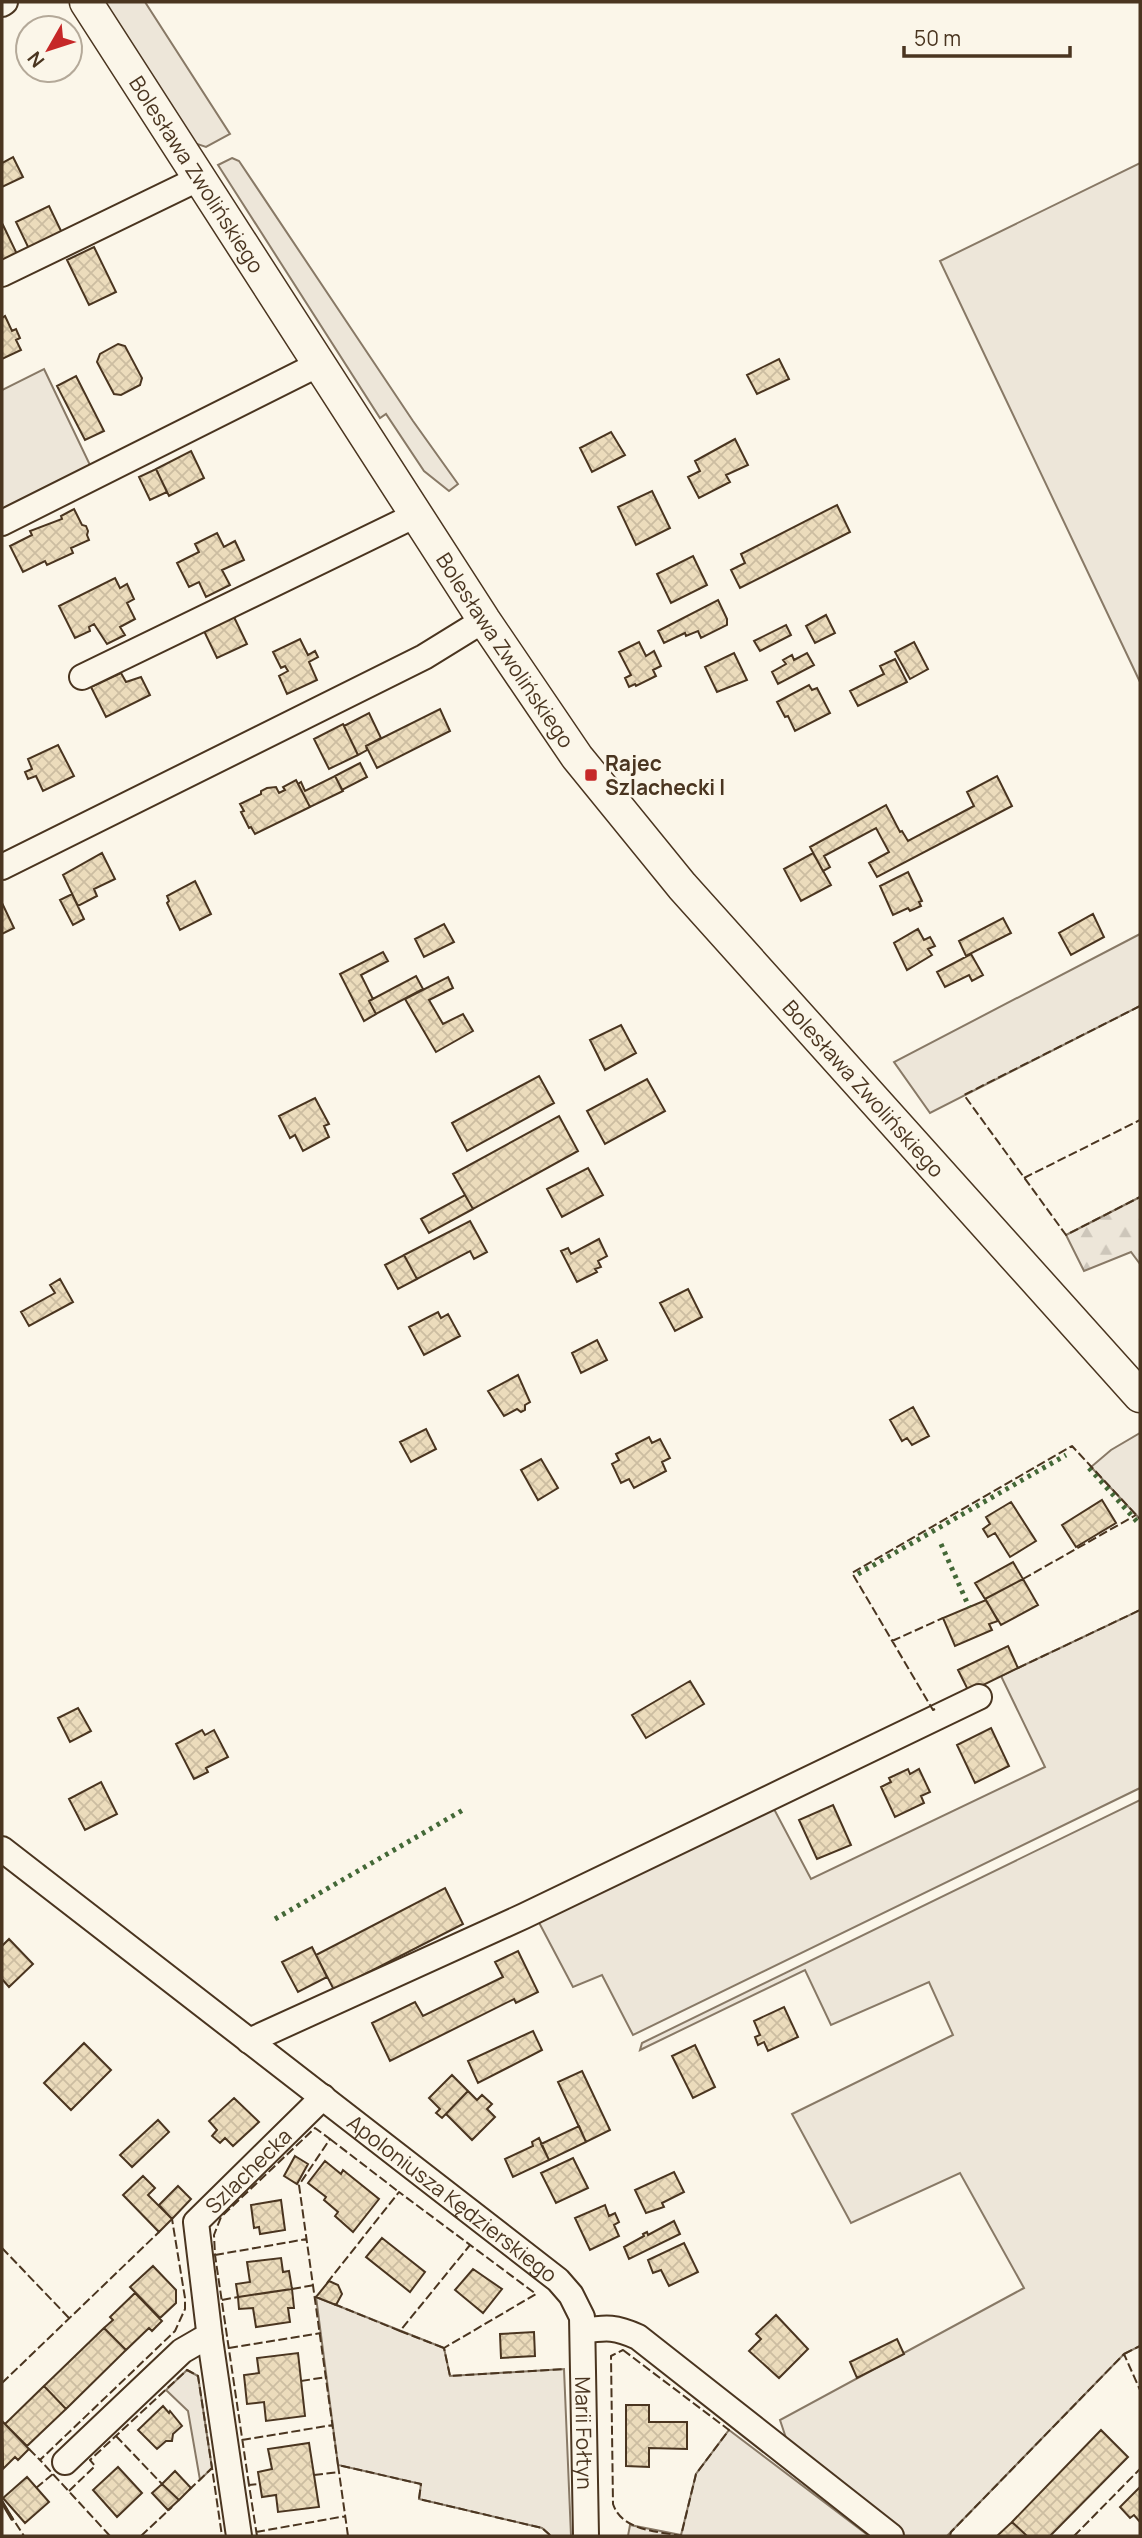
<svg xmlns="http://www.w3.org/2000/svg" width="1142" height="2538" viewBox="0 0 1142 2538" font-family="Manrope,sans-serif">
  <defs>
    <pattern id="forest-firs" width="22" height="20" patternUnits="userSpaceOnUse" patternTransform="scale(1.75)"><rect width="22" height="20" fill="#ede6d9"/><path d="M5 1l3.5 6h-7zM16 11l3.5 6h-7z" fill="#cdc6ba"/></pattern>
    <pattern id="building-cross-hatch" width="8" height="8" patternUnits="userSpaceOnUse" patternTransform="scale(1.75)"><rect width="8" height="8" fill="#ecdcbc"/><path d="M0 0l8 8M0 8l8-8" fill="none" stroke="#ccbda1"/></pattern>
  </defs>
  <rect width="100%" height="100%" fill="#fbf6e9"/>
  <!-- green -->
  <path fill="#ede6d9" stroke="#887966" stroke-width="2" d="M103,2H145L230,134L206,147L194,143Z
    M232,158L239,161L413,421L458,484L449,491L424,471L386,414L380,418L218,165Z
    M1140,163V682L940,261Z
    M44,369L90,465L2,509V390Z
    M1140,934V1006L930,1113L894,1062Z
    M1140,1433V1519L1091,1467L1111,1450Z
    M1140,1610V1788L633,2035L602,1975L573,1987L535,1915L774,1809L811,1879L1045,1767L1001,1676Z
    M1140,1800V2346L1124,2354L947,2536H905L787,2441L780,2420L1024,2288L960,2173L851,2223L792,2114L953,2035L929,1982L831,2025L805,1970L640,2050L642,2043Z
    M316,2297L444,2348L450,2376L564,2369L571,2536H551L542,2528L419,2499L421,2484L338,2465Z
    M187,2370L198,2376L212,2468L200,2480L188,2411L166,2390Z
    M729,2430L869,2536H628L630,2525L681,2535L696,2474Z"/>
  <!-- forest -->
  <path fill="url(#forest-firs)" stroke="#887966" stroke-width="2" d="M1140,1197V1264L1131,1252L1084,1271L1066,1235Z"/>
  <!-- building -->
  <path fill="url(#building-cross-hatch)" stroke="#4a3520" stroke-width="2" d="M13,157L23,177L2,187V163Z
    M49,206L63,235L30,251L16,222Z
    M3,225L17,254L2,262V226Z
    M94,247L116,292L89,305L67,260Z
    M5,316L12,331L16,329L20,338L16,340L21,350L2,359V318Z
    M118,344L125,346L142,378L140,385L121,395L114,394L97,362L100,354Z
    M779,359L789,379L757,394L747,375Z
    M76,376L104,431L85,440L57,386Z
    M611,432L625,455L592,472L580,448Z
    M735,439L748,465L726,475L730,482L699,498L688,477L700,471L695,461Z
    M191,451L204,478L169,496L156,469Z
    M156,469L167,492L150,500L139,477Z
    M652,491L670,528L636,545L618,507Z
    M837,505L850,532L740,588L731,570L745,563L741,554Z
    M74,509L82,525L86,526L88,531L87,535L89,540L71,548L73,553L47,565L45,561L23,572L10,546L32,535L30,531L62,519L61,516Z
    M217,533L224,547L235,541L244,560L222,570L230,585L206,597L199,582L189,587L177,563L199,552L195,544Z
    M693,556L707,585L671,603L657,574Z
    M115,578L120,588L127,584L134,599L127,603L135,619L120,627L125,635L107,644L94,624L89,627L90,631L75,638L59,606Z
    M718,600L727,619V625L701,638L698,631L686,636L685,633L664,643L658,631Z
    M233,615L247,644L217,658L203,629Z
    M826,615L835,633L815,643L806,626Z
    M786,625L791,635L760,651L754,641Z
    M300,639L308,655L315,651L318,657L309,662L317,680L287,694L279,676L288,671L285,666L281,668L273,652Z
    M639,642L646,656L654,651L661,666L653,670L656,676L636,686L635,684L629,687L625,678L631,675L619,652Z
    M914,642L928,669L910,679L895,652Z
    M734,653L747,680L717,692L705,667Z
    M807,653L814,665L778,684L772,672L786,664L783,660L792,655L794,660Z
    M895,659L907,682L858,706L850,691L884,674L880,666Z
    M121,673L126,682L141,677L150,695L106,717L91,687Z
    M809,685L812,690L817,688L830,713L795,731L788,716L785,717L777,702Z
    M440,709L450,731L377,768L366,746Z
    M369,713L381,738L366,746L367,750L358,755L344,726Z
    M343,724L358,755L329,769L314,739Z
    M58,745L74,776L43,791L36,776L28,779L25,772L32,769L28,759Z
    M360,763L367,777L342,790L335,776Z
    M335,776L343,791L310,807L298,784L301,782L305,791Z
    M997,776L1012,806L877,877L869,863L889,852L876,828L824,856L830,867L823,871L810,847L886,805L900,832L902,831L908,841L974,806L967,792Z
    M296,780L310,807L255,834L251,827L249,828L241,812L244,811L240,804L261,794V791L267,788L276,787L279,793L285,790L283,787Z
    M102,853L115,879L94,889L97,896L78,906L63,875Z
    M813,853L831,885L801,901L784,869Z
    M908,872L922,901L919,902L921,906L910,911L908,908L893,915L880,886Z
    M195,881L211,914L180,930L167,903L169,901L167,896Z
    M72,894L84,919L73,925L60,900Z
    M2,903L14,928L2,934Z
    M1093,914L1104,937L1071,955L1059,933Z
    M1003,918L1011,933L966,956L959,941Z
    M444,924L454,942L424,957L415,939Z
    M918,929L924,940L930,937L935,946L928,949L932,955L907,970L894,943Z
    M383,952L388,961L361,975L373,999L369,1001L376,1014L364,1021L340,974Z
    M971,954L983,975L972,981L969,975L945,987L937,972Z
    M416,976L423,989L376,1014L369,1001Z
    M448,977L453,988L429,1000L443,1024L463,1014L473,1031L436,1052L405,999Z
    M621,1025L636,1053L605,1070L590,1040Z
    M539,1076L554,1103L467,1151L452,1123Z
    M647,1079L665,1111L605,1144L587,1111Z
    M315,1098L329,1124L324,1126L329,1137L303,1151L295,1135L290,1138L279,1116Z
    M559,1116L578,1151L473,1209L453,1174Z
    M588,1168L603,1195L562,1217L547,1189Z
    M465,1195L473,1209L429,1233L421,1219Z
    M470,1221L487,1252L474,1259L470,1251L417,1279L404,1255Z
    M599,1239L607,1256L598,1261L601,1267L595,1269L597,1272L577,1282L561,1251L568,1248L571,1254Z
    M404,1255L417,1279L398,1289L385,1265Z
    M60,1279L73,1302L29,1326L21,1312L55,1293L50,1285Z
    M688,1289L702,1317L675,1331L660,1303Z
    M438,1312L441,1318L448,1314L460,1336L424,1355L409,1327Z
    M597,1340L607,1360L581,1373L572,1353Z
    M518,1375L530,1402L525,1405V1410L521,1412L517,1409L504,1416L488,1391Z
    M913,1407L929,1436L912,1445L907,1438L902,1441L890,1420Z
    M426,1429L436,1449L411,1462L400,1442Z
    M649,1437L652,1443L660,1439L670,1458L662,1462L666,1471L634,1488L629,1479L621,1483L612,1464L619,1460L616,1454Z
    M541,1459L558,1488L538,1500L521,1470Z
    M1102,1500L1116,1523L1076,1547L1062,1525Z
    M1011,1502L1036,1541L1010,1557L995,1533L988,1537L983,1529L990,1524L986,1517Z
    M1013,1562L1023,1579L985,1599L975,1583Z
    M1023,1579L1038,1605L1001,1625L985,1599Z
    M986,1600L998,1621L989,1624L992,1630L955,1646L943,1618Z
    M1008,1646L1018,1668L969,1692L958,1670Z
    M690,1681L704,1704L646,1738L632,1715Z
    M78,1708L91,1731L70,1742L58,1718Z
    M991,1728L1009,1766L975,1783L957,1745Z
    M202,1730L205,1735L214,1730L228,1757L206,1768L208,1772L194,1779L176,1744Z
    M908,1769L910,1774L919,1769L930,1792L921,1796L924,1803L895,1817L881,1787L891,1782L889,1778Z
    M101,1782L117,1814L85,1830L69,1799Z
    M833,1805L851,1845L817,1859L799,1820Z
    M445,1888L463,1924L334,1990L316,1955Z
    M9,1939L33,1964L9,1987L2,1979V1946Z
    M312,1947L327,1977L298,1992L282,1962Z
    M518,1951L538,1992L516,2003L514,1999L390,2061L372,2023L415,2002L423,2016L503,1977L495,1962Z
    M784,2007L798,2037L768,2051L764,2042L758,2045L755,2037L760,2035L754,2021Z
    M533,2031L542,2050L478,2083L468,2061Z
    M84,2043L111,2070L71,2110L44,2083Z
    M695,2045L715,2087L693,2098L672,2056Z
    M582,2071L610,2130L586,2142L558,2082Z
    M452,2075L468,2091L442,2118L436,2113L440,2109L429,2098Z
    M468,2091L477,2100L482,2095L492,2104L487,2109L495,2117L472,2140L446,2114Z
    M234,2098L259,2122L233,2146L225,2138L220,2143L212,2136L217,2130L209,2121Z
    M158,2120L169,2132L132,2167L120,2155Z
    M579,2126L586,2142L549,2160L541,2144Z
    M539,2138L549,2160L513,2177L505,2159L533,2146L532,2142Z
    M295,2156L308,2164L297,2184L284,2176Z
    M573,2158L588,2188L556,2203L541,2173Z
    M325,2161L341,2174L343,2170L379,2199L353,2232L335,2216L338,2212L324,2200L326,2197L308,2183Z
    M674,2172L684,2192L662,2203L664,2207L646,2213L635,2190Z
    M143,2176L155,2188L148,2195L172,2219L159,2232L123,2195Z
    M178,2186L191,2199L172,2219L159,2205Z
    M281,2200L285,2230L260,2234L259,2227L254,2228L251,2205Z
    M605,2205L609,2216L615,2213L619,2222L614,2225L619,2236L590,2250L575,2218Z
    M674,2221L680,2234L629,2259L624,2247L644,2236L643,2234L647,2232L648,2235Z
    M382,2238L425,2272L410,2292L366,2257Z
    M684,2243L698,2272L669,2286L661,2270L653,2273L648,2260Z
    M281,2258L283,2272L289,2271L292,2289L238,2297L236,2284L250,2282L247,2262Z
    M153,2266L176,2290V2303L160,2318L130,2287Z
    M473,2269L502,2289L483,2313L455,2290Z
    M329,2281L338,2285L342,2294L336,2305L316,2297Z
    M292,2289L294,2308H288L290,2322L256,2327L253,2308L239,2309L238,2297Z
    M135,2293L162,2321L152,2331L149,2328L126,2350L104,2328L113,2320L110,2317Z
    M776,2315L808,2349L779,2378L749,2351L761,2339L756,2334Z
    M104,2328L126,2350L66,2409L44,2386Z
    M534,2332L535,2356L501,2358L500,2334Z
    M897,2339L904,2354L857,2378L850,2362Z
    M298,2353L305,2416L266,2421L264,2402L247,2404L244,2375L259,2373L257,2358Z
    M44,2386L66,2409L27,2446L5,2424Z
    M626,2405H649V2422H687V2449L649,2448V2467L626,2466Z
    M163,2406L169,2413L170,2411L182,2426L173,2434L172,2441H166L157,2449L138,2430Z
    M2,2421L29,2449L18,2460L15,2457L3,2469Z
    M1101,2430L1128,2457L1050,2536H1027L1012,2522Z
    M309,2443L319,2507L278,2512L276,2495L262,2497L258,2472L272,2469L268,2449Z
    M118,2467L142,2493L117,2517L93,2490Z
    M175,2471L191,2488L179,2500L162,2484Z
    M27,2477L49,2502L25,2523L3,2498Z
    M162,2484L179,2500L168,2510L152,2493Z
    M1140,2487V2522L1134,2515L1130,2518L1120,2507Z
    M1012,2522L1027,2536H997Z"/>
  <g fill="none" stroke-linecap="round" stroke-linejoin="round">
    <defs>
      <g id="minor">
        <path d="M2,4L5,2"/>
        <path d="M2,274L200,178"/>
        <path d="M2,523L319,364"/>
        <path d="M82,677L416,515"/>
        <path d="M2,867L424,657L484,620"/>
        <path id="s1" d="M2,1849L558,2280L571,2295L582,2317L586,2536"/>
        <path d="M249,2041L524,1916L979,1697"/>
        <path d="M583,2331C607,2327 616,2327 638,2337L891,2536"/>
        <path d="M65,2462L182,2351L201,2340L210,2339"/>
        <path id="s2" d="M239,2536L210,2339L196,2222L323,2097"/>
      </g>
      <g id="major">
        <path id="s3" d="M86,2L484,620L577,757L682,886L1140,1396"/>
      </g>
    </defs>
    <!-- minor casing -->
    <use href="#minor" stroke="#4a3520" stroke-width="28"/>
    <!-- major casing -->
    <use href="#major" stroke="#4a3520" stroke-width="35"/>
    <!-- minor -->
    <use href="#minor" stroke="#fbf6e9" stroke-width="24"/>
    <!-- major -->
    <use href="#major" stroke="#fbf6e9" stroke-width="32"/>
    <!-- hedge -->
    <path stroke="#436837" stroke-width="5" stroke-dasharray="3.5 5" stroke-linecap="butt" d="M1089,1468L1140,1525
      M941,1544L969,1607
      M858,1574L1066,1455
      M275,1919L463,1810"/>
    <!-- fence -->
    <path stroke="#4a3520" stroke-width="2" stroke-dasharray="9 3.5" stroke-linecap="butt" d="M1140,1006L964,1095L1066,1235L1140,1197
      M1024,1178L1140,1120
      M1023,1579L1136,1515
      M892,1641L943,1618
      M1018,1668L1140,1610
      M935,1709L933,1710L852,1573L1072,1446L1140,1519
      M330,2139L399,2192
      M2,2248L69,2318
      M215,2255L307,2239
      M327,2283L399,2192L536,2294L444,2348L450,2376L564,2369
      M292,2289L315,2285
      M222,2300L238,2297
      M334,2304L400,2331L470,2245
      M400,2331L444,2348
      M229,2348L321,2333
      M623,2350L729,2430L696,2474L681,2536C657,2531 622,2531 613,2504L611,2356Z
      M1124,2354L1140,2346
      M301,2381L327,2377
      M2,2383L159,2232
      M116,2436L162,2484
      M242,2440L333,2425
      M29,2449L40,2460
      M314,2475L339,2472
      M249,2485L215,2255L214,2235L221,2217L315,2128L330,2139L299,2185L338,2465
      M36,2488L53,2474
      M189,2490L212,2468L222,2536
      M69,2491L95,2466L90,2460L187,2370L198,2376L212,2468
      M2,2502L24,2536
      M256,2532L346,2516
      M110,2536L40,2460L175,2331L185,2309V2298L172,2219
      M141,2536L172,2507
      M257,2536L249,2485L260,2484
      M348,2536L338,2465L421,2484L419,2499L542,2528L551,2536
      M950,2536L951,2532L1124,2354L1140,2390
      M1074,2536L1140,2469"/>
    <!-- wall -->
    <path stroke="#4a3520" stroke-width="3.5" d="M2,2502L12,2519"/>
  </g>
  <!-- markers -->
  <rect fill="#c62828" stroke="#fbf6e9" stroke-width="2.5" x="584" y="768" width="14" height="14" rx="3.5"/>
  <g text-anchor="middle" dominant-baseline="central" stroke-width="5" stroke-linejoin="round" paint-order="stroke">
    <!-- street labels -->
    <g font-size="21" fill="#4a3520" stroke="#fbf6e9">
      <text stroke="none"><textPath href="#s3" startOffset="205">Bolesława Zwolińskiego</textPath></text>
      <text stroke="none"><textPath href="#s3" startOffset="772">Bolesława Zwolińskiego</textPath></text>
      <text stroke="none"><textPath href="#s3" startOffset="1339">Bolesława Zwolińskiego</textPath></text>
      <text stroke="none"><textPath href="#s2" startOffset="390">Szlachecka</textPath></text>
      <text stroke="none"><textPath href="#s1" startOffset="570">Apoloniusza Kędzierskiego</textPath></text>
      <text stroke="none"><textPath href="#s1" startOffset="864">Marii Fołtyn</textPath></text>
    </g>
    <!-- poi labels -->
    <g font-size="21" font-weight="bold" fill="#4a3520" stroke="#fbf6e9" text-anchor="start">
      <text x="605" y="763">Rajec<tspan x="605" dy="24">Szlachecki I</tspan></text>
    </g>
  </g>
  <!-- border -->
  <rect width="1142" height="2538" fill="none" stroke="#4a3520" stroke-width="7"/>
  <!-- north arrow -->
  <g transform="translate(49 49) rotate(231)"><circle r="33" fill="#fbf6e9" stroke="#b4a999" stroke-width="2"/>
  <path d="M0-5L12 26L0 18L-12 26Z" fill="#c62828"/>
  <text y="-10" font-size="19" font-weight="bold" text-anchor="middle" fill="#4a3520">N</text>
  </g>
  <!-- scale -->
  <path d="M904 46v10h166v-10" fill="none" stroke="#4a3520" stroke-width="3.5"/>
  <text x="914" y="46" font-size="21" fill="#4a3520" stroke="#fbf6e9" stroke-width="5" paint-order="stroke">50 m</text>
</svg>
